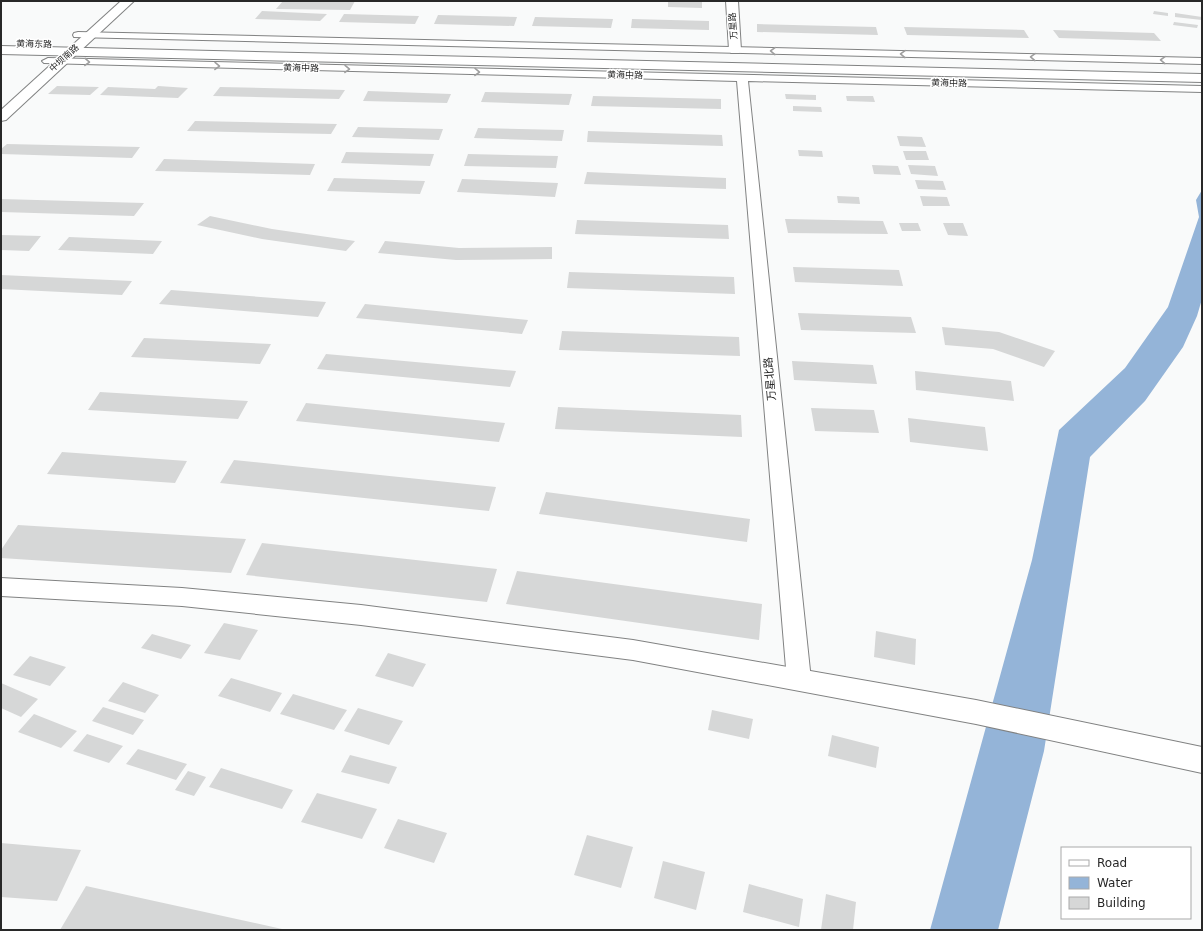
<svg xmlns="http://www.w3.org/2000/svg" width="1203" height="931" viewBox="0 0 1203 931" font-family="'DejaVu Sans','Noto Sans SC',sans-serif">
  <rect width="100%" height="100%" fill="#f9fafa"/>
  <!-- water -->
  <path fill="#94b4d8" d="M1202,190V299L1197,316L1183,347L1145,401L1090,457L1044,751L998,930H930L1032,560L1059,430L1125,368L1168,307L1199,217L1196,200Z"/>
  <!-- building -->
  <path fill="#d6d7d7" d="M283,1H355L350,10L276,9Z
    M668,1H702V8L668,7Z
    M262,11L327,14L320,21L255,19Z
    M1154,11L1168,13V16L1153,14Z
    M1175,13L1202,17V20L1175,17Z
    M344,14L419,16L415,24L339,22Z
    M438,15L517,17L514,26L434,24Z
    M535,17L613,19L611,28L532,26Z
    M632,19L709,21V30L631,28Z
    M1174,22L1198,25L1197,28L1173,25Z
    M757,24L876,27L878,35L757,32Z
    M904,27L1024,30L1029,38L907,35Z
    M1053,30L1154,33L1161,41L1059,38Z
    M57,86L99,87L90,95L48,94Z
    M158,86L188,88L178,98L100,95L108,87L155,89Z
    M220,87L345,90L339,99L213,96Z
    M368,91L451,94L447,103L363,101Z
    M485,92L572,94L569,105L481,102Z
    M785,94L816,95V100L786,99Z
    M593,96L721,99V109L591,106Z
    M846,96H873L875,102L847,101Z
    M793,106L821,107L822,112L793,111Z
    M195,121L337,124L331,134L187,131Z
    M358,127L443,129L439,140L352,137Z
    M478,128L564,130L562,141L474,138Z
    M588,131L722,135L723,146L587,142Z
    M897,136L922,137L926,147L900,146Z
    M7,144L140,147L132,158L1,154V149Z
    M798,150L822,151L823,157L799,156Z
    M903,151H926L929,160H906Z
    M346,152L434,154L430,166L341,163Z
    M468,154L558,156L556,168L464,166Z
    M164,159L315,164L310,175L155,171Z
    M872,165L898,166L901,175L874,174Z
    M908,165L935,166L938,176L911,174Z
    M587,172L726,178V189L584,184Z
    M334,178L425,181L420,194L327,191Z
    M462,179L558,183L555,197L457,192Z
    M915,180L943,181L946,190L918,189Z
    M837,196L859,197L860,204L838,203Z
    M920,196L947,197L950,206H923Z
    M1,199L144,203L134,216L1,212Z
    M210,216L272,229L355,241L346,251L262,239L197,225Z
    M785,219L883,221L888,234L788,233Z
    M577,220L728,225L729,239L575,234Z
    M899,223H918L921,231H902Z
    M943,223H963L968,236L948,235Z
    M1,235L41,236L29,251L1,250Z
    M69,237L162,241L153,254L58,250Z
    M385,241L459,248L552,247V259L456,260L378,253Z
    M793,267L899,270L903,286L795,282Z
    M569,272L734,277L735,294L567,288Z
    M1,275L132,281L122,295L1,289Z
    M171,290L326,302L318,317L159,304Z
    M365,304L528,320L522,334L356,318Z
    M798,313L911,317L916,333L801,330Z
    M942,327L999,332L1055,351L1044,367L993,349L945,345Z
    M562,331L739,337L740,356L559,350Z
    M144,338L271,344L260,364L131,357Z
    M326,354L516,371L510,387L317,369Z
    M792,361L873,365L877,384L794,380Z
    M915,371L1011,381L1014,401L916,390Z
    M100,392L248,401L238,419L88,410Z
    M306,403L505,423L499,442L296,421Z
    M558,407L741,415L742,437L555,429Z
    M811,408L874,410L879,433L815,431Z
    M908,418L985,427L988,451L910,442Z
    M62,452L187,461L175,483L47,474Z
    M234,460L496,487L489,511L220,483Z
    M546,492L750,519L747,542L539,514Z
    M18,525L246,539L231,573L1,558V550Z
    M262,543L497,569L487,602L246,575Z
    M517,571L762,604L759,640L506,604Z
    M224,623L258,630L240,660L204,653Z
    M876,631L916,639L915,665L874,657Z
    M152,634L191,645L181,659L141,648Z
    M388,653L426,664L413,687L375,676Z
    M30,656L66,667L50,686L13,675Z
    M231,678L282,693L270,712L218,696Z
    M123,682L159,695L145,713L108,701Z
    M1,683L38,699L21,717L1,708Z
    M293,694L347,710L334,730L280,714Z
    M103,707L144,720L133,735L92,721Z
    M358,708L403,721L389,745L344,731Z
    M712,710L753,719L749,739L708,730Z
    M34,714L77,731L61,748L18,732Z
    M87,734L123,746L109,763L73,751Z
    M832,735L879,747L876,768L828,756Z
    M138,749L187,764L176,780L126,764Z
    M350,755L397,767L389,784L341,772Z
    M221,768L293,790L282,809L209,787Z
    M188,771L206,777L194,796L175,790Z
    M317,793L377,809L362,839L301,822Z
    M398,819L447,833L434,863L384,848Z
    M587,835L633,847L621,888L574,875Z
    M1,843L81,850L57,901L1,897Z
    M663,861L705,872L696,910L654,898Z
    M749,884L803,899L799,927L743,912Z
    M86,886L282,929V930H60Z
    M826,894L856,902L853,930H821Z"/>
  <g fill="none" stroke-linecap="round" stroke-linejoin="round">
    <defs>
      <path id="minor" d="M78,32L1202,58V64L74,37L73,35L74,33Z
        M48,58L1202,86V92L748,81L811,680L807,687L799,689L791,687L787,680L737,81L44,63L42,61Z"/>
      <path id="tertiary" d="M726,1H738L741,50L739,53H731L729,50Z
        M1,46L1202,74V82L1,54Z
        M1,578L182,588L361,605L633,640L976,700L1202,747V773L976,724L633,660L361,625L182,606L1,596Z"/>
      <path id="secondary" d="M121,1H134L6,120L1,121V110Z"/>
    </defs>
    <!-- minor casing -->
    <use href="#minor" stroke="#818282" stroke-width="2"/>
    <!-- tertiary casing -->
    <use href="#tertiary" stroke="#818282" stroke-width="2"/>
    <!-- secondary casing -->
    <use href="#secondary" stroke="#818282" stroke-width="2"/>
    <!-- minor -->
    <use href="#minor" fill="#fff" fill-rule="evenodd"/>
    <!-- tertiary -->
    <use href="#tertiary" fill="#fff" fill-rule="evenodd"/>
    <!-- secondary -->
    <use href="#secondary" fill="#fff" fill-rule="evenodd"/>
  </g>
  <!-- one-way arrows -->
  <defs><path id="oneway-chevron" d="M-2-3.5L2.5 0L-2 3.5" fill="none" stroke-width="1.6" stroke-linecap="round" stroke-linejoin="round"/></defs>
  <g stroke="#9e9e9e">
    <use href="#oneway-chevron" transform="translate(773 51) rotate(-179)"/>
    <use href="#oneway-chevron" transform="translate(903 54) rotate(-179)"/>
    <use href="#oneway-chevron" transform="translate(1033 57) rotate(-179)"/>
    <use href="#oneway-chevron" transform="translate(1163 60) rotate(-179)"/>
    <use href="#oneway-chevron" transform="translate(87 62) rotate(2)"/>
    <use href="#oneway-chevron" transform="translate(217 66) rotate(1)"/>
    <use href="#oneway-chevron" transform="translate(347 69) rotate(1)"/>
    <use href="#oneway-chevron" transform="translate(477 72) rotate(1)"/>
  </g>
  <g text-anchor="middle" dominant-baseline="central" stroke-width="3" stroke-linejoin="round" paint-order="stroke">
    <!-- far-street labels -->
    <g font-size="9" fill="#282828" stroke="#fff">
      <text transform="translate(733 26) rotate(-94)">万星路</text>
      <text transform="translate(34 44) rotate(1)">黄海东路</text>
      <text transform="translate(64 58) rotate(-42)">中坝南路</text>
      <text transform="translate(301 68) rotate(1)">黄海中路</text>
      <text transform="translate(625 75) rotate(1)">黄海中路</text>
      <text transform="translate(949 83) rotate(1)">黄海中路</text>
    </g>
    <!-- street labels -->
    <g font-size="11" fill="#282828" stroke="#fff">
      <text transform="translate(770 379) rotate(-95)">万星北路</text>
    </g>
  </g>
  <!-- border -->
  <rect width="1203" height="931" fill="none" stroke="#282828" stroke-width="4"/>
  <!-- legend -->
  <rect x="1061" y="847" width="130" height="72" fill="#ffffff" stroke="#a9a9a9"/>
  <rect x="1069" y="860" width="20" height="6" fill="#ffffff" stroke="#a9a9a9"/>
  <text x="1097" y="867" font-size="12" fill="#282828">Road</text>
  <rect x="1069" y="877" width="20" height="12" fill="#94b4d8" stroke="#a9a9a9"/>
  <text x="1097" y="887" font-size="12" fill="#282828">Water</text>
  <rect x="1069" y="897" width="20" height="12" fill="#d6d7d7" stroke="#a9a9a9"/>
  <text x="1097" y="907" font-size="12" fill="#282828">Building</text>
</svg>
